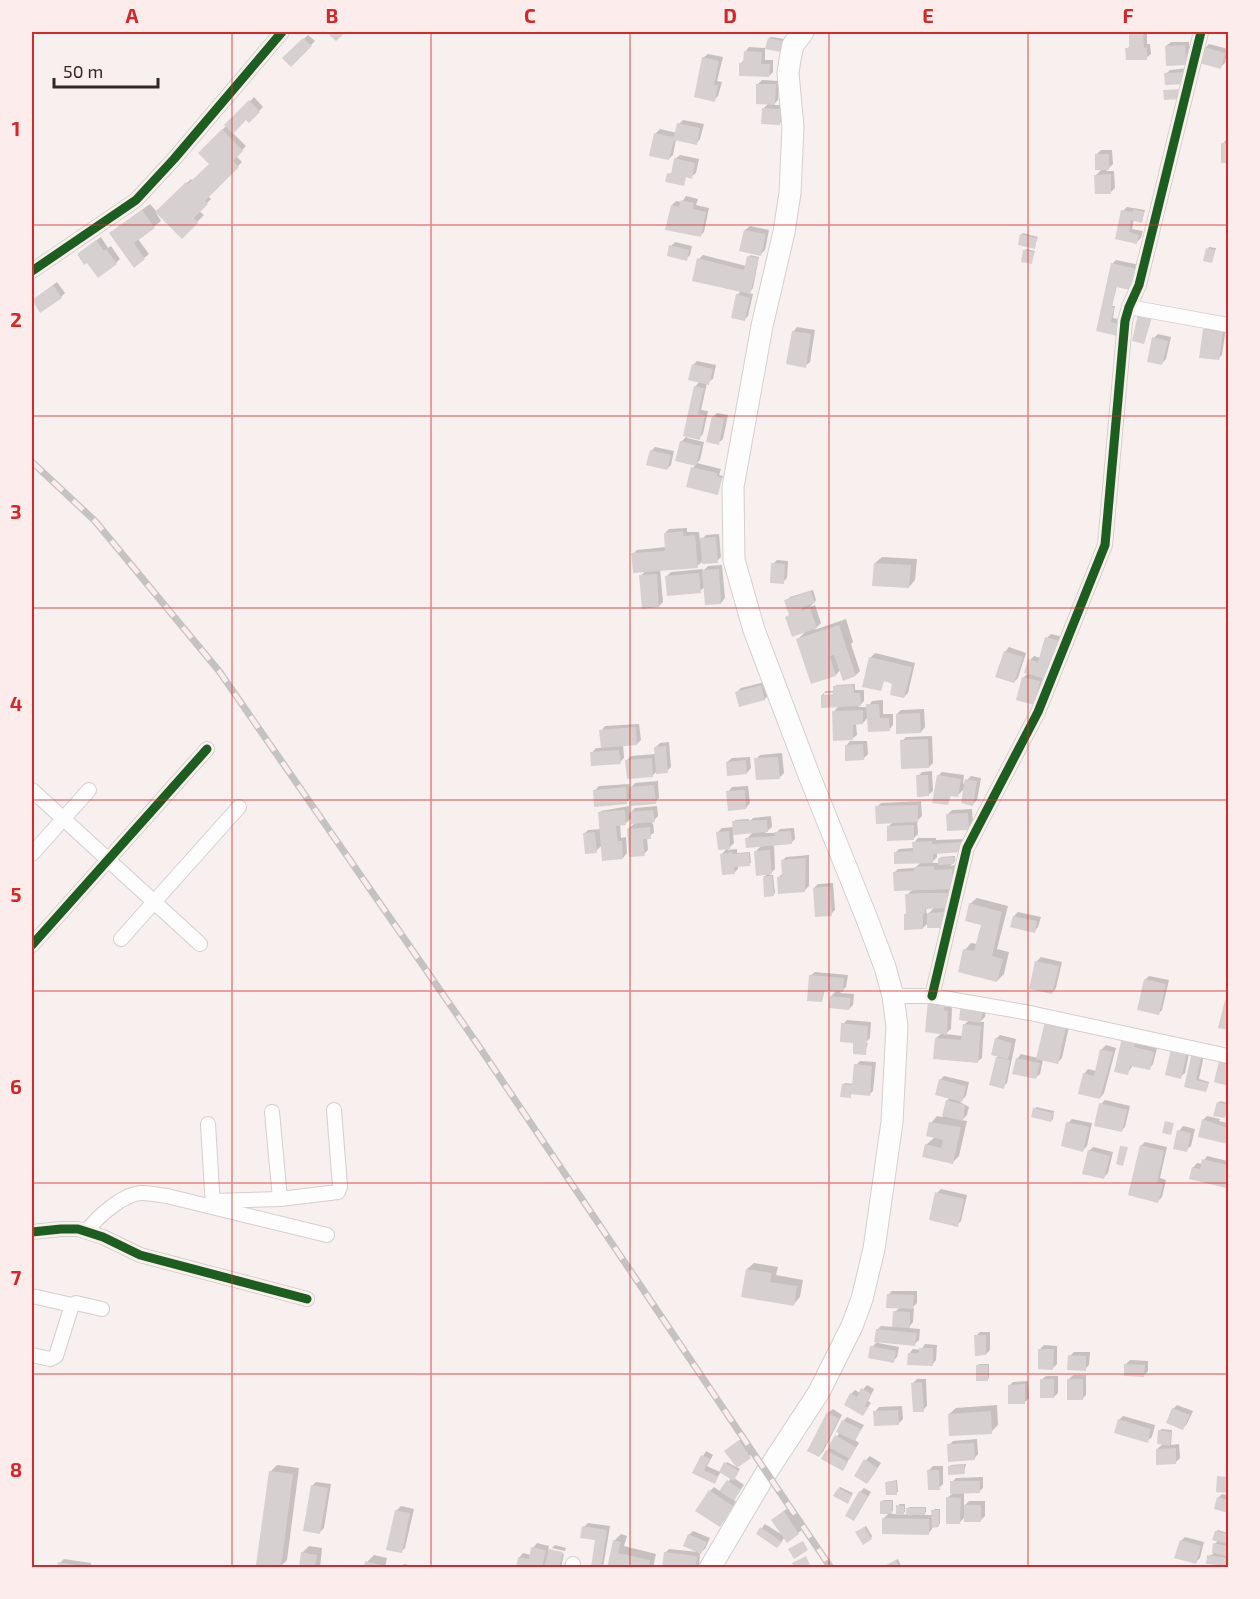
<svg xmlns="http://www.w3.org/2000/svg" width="1260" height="1599" viewBox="0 0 1260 1599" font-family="'Exo 2',sans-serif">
  <rect width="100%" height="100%" fill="#f8f0ef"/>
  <!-- shadow -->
  <path fill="#0003" fill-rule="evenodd" d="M1130,32H1147V44H1150L1151,54L1146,58L1127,49L1131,45Z
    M308,35L315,41L291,65L284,58Z
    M771,37L784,39L782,49L769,38Z
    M1171,42H1189L1190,59L1185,63L1166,46Z
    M1209,44L1228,49L1225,63L1220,67L1205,48Z
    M749,47L765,48V60H773V72L769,76L741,63L745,59V52Z
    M708,54L723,57L717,81L722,82L718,96L714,100L703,58Z
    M1189,68L1190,78L1166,74L1170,70Z
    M762,80L779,81L778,100L773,105H784V119L779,124L763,109L768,104L758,84Z
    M254,97L263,107L249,121L246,118L232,132L246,146L236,156L242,162L208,196L211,199L199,211L204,215L182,237L157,212L156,213L161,221L138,239L149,254L134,266L118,227L150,204L157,212L191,179L193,181L211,164L200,153Z
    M683,120L704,124L700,139L696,144L676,139L673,155L669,159L651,155L656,133L660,129L677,133L679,124Z
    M1226,140H1228V161H1222V144Z
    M1101,150H1112L1113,164L1106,171H1114L1115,188L1111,192L1096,175L1102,169L1096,155Z
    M680,155L699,159L696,173L691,177L686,176L683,185L668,174L672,173L675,159Z
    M686,196L698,199L696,205L709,208L704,232L700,236L672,205L676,201L682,202Z
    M1127,207L1145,210L1142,221L1134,219L1132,229L1143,231L1141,238L1137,242L1117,238L1123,211Z
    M750,226L769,230L765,250L761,254L741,250L745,230Z
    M1023,233L1038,237L1034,247L1021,235Z
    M101,237L108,248L111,246L120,259L116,263L87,260L83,250Z
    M675,242L692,246L690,255L686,259L671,246Z
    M1209,247L1216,248L1212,262L1208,249Z
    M1026,249L1035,251L1031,263L1025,250Z
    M703,255L746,266L750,255L759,257L753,288L749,293L753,294L748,316L744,320L737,295L742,290L699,259Z
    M1116,260L1140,265L1131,287L1117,286L1112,306H1115L1113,318L1122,320L1120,330H1098L1112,264Z
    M57,282L65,293L61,297H37Z
    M1208,325L1226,328L1222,355L1218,359L1204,330Z
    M797,327L815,330L810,362L805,366L793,332Z
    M1158,334L1171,337L1166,359L1162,363L1154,338Z
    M697,361L716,365L713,379L707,383L701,410L708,411L703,434L699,438L688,436L687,438L704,442L700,460L697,463L721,469L719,475L723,476L717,493L693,468L696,464L681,442L688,435L695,387L700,381L693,365Z
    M717,413L728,415L723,439L718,443L713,417Z
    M655,447L674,451L671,465L667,469L651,451Z
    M687,528V532H699L700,541L706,535L719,534L721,557L717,561L704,560L697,566L660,569L663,602L659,606L641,576L646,570L633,554L637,550L666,547L665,533L669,529Z
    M882,557L917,559L915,580L909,587L875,563Z
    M777,560L788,561L787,578L783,582L773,564Z
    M722,565L725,598L721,603L705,586L700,591L667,576L671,572L703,569V571L708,566Z
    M813,590L816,600L810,607L815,605L821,623L814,630L846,619L853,642L851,644L860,671L856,675L840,670L836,675L797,640L807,630L790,614L786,601L790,597Z
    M1051,634L1063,637L1043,677L1038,699L1033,703L1023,678L1028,673L1030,660L1034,656L1041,658L1047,638Z
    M1009,647L1026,653L1018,678L1014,682L1005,652Z
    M875,653L915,663L908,693L904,697L894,683L884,680L881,690L864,686L871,657Z
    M765,682L769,694L765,699L741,705L737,692L741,688Z
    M855,684V690H864V701L858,707H868L872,701L883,700V714H893V725L889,730L868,717L863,723H856L857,735L852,739L833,712L840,705L822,695L826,691H834L836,685ZM852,692L824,696V693Z
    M924,709L925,727L921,732L897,714L901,710Z
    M639,724L641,740L637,744L623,745L624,758L620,762L592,753L596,748H602L601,731L605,726Z
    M932,736L933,763L929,767L902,741L906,737Z
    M850,741H867L868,754L863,759L846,746Z
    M669,742L671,767L667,771L656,772L653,775L627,760L631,756L656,754V747L660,743Z
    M782,753L784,773L780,777L756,759L760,755Z
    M750,757L751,768L747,773L727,762L732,758Z
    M932,771L933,791L928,795L918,776L922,772Z
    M942,772L964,775L963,784L971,776L981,778L977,800L973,804L965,788L957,796L951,795L948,804L938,776Z
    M658,781L659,798L655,802L632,797L626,803L595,790L599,786L629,784L630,789L635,783Z
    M748,786L750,803L746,808L728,792L732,787Z
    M921,801L922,816L917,821L918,834L914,838L888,827L893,822L877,807L881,803Z
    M629,806V814L635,808L657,806L658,816L651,824L653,823L654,833L647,837L648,850L644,854L628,829L636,822L632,817L626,823L620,824L621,838L626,837L627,853L623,858L602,845L596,851L584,834L588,830L601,829L600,813L601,811Z
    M972,809L973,824L968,828L948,814L952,810Z
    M771,816L772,827L765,833H776L780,829L794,828L795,839L791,843L774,844L775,869L769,875H773L775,893L773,895L764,877L768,873L755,852L762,845L747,839L753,832L733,833L734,843L727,850L737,849V853L750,852L751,863L738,866V869L734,873L722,854L728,847L718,832L722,828L734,827L735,820L749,819V822L753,818Z
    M918,838H936V840L966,839V847L937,852V857L931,863H939L941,857L955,856V861L950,866L955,865L956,883L949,890H952L948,922H929L923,928L905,915L908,912L907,895L913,889L894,873L898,869L915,868L921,862L895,853L899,849L914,848V843ZM929,907H935L927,915L926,910Z
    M809,855V886L805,890L778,878L782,874V861L786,857Z
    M833,883L835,910L831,914L814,888L818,884Z
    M977,898L1008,906L997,949L1009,952L1004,974L997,981L965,950L971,943L977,944L982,924L970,904Z
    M1018,912L1041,917L1038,927L1034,932L1014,916Z
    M1041,957L1062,962L1056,988L1052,993L1037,961Z
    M815,972L848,975L846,987L840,993L854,994L853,1005L849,1009L831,996L837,990L825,989L822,1001L810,976Z
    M1149,976L1169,980L1162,1010L1158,1014L1145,980Z
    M946,1000L945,1007H952L951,1029L945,1034L963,1036L964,1025L987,1002L985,1017L980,1022H984L982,1058L977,1062L936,1038L942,1033L926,1031Z
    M1071,1018L1062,1058L1058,1062L1043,1059L1040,1074L1035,1078L1017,1059L1021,1054L1038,1058Z
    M847,1020L871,1022L870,1038L865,1043H868L865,1053L855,1044L843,1024Z
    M1000,1035L1016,1039L1007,1083L1003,1087L991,1084L998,1055L996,1039Z
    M1123,1038L1157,1048L1153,1064L1149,1069L1133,1065L1127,1074Z
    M1106,1045L1116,1048L1104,1093L1100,1098L1084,1074L1088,1069L1096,1071L1101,1050Z
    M1177,1045L1190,1049L1185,1073L1180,1077Z
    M1205,1050L1199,1079L1209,1082L1207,1089L1206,1091L1186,1086L1194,1053Z
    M860,1061L876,1062L873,1091L869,1095L852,1093L850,1097L843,1085L845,1083L854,1084L856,1065Z
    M944,1076L969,1082L966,1096L960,1102L969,1107L967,1115L962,1120L967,1121L959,1156L952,1163L926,1145L935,1137L931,1123L937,1116L943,1117L947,1101L950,1097L940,1080Z
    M1105,1100L1130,1106L1125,1127L1121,1131L1101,1104Z
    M1220,1101L1228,1103L1225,1117L1218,1103Z
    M1036,1107L1054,1111L1053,1119L1051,1121L1035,1109Z
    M1207,1116L1220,1119L1219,1121L1228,1123V1143L1200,1136L1203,1120Z
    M1072,1119L1092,1123L1087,1146L1083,1150L1068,1123Z
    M1183,1126L1195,1129L1191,1146L1186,1150L1179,1131Z
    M1145,1142L1167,1147L1160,1178L1166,1180L1162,1197L1158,1201L1141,1146Z
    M1093,1147L1113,1152L1108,1173L1104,1177L1089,1151Z
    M1207,1156L1228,1161V1184L1226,1187L1193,1168L1197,1163L1202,1164Z
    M941,1189L967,1195L961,1221L957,1225L937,1193Z
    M754,1263L778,1267L776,1275L803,1280L800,1297L794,1304L747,1269Z
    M892,1291H917V1303L912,1308H914L913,1322L908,1328L920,1329L919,1340L915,1344L879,1341L878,1343L899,1347L897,1357L893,1361L872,1347L878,1341L877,1330L881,1326L894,1327L895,1312L900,1307L888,1295Z
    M980,1332H990V1350L986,1354L976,1336Z
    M925,1344L937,1345L936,1360L932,1365L909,1354L913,1349L921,1350Z
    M1044,1345L1057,1346V1364L1053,1368L1040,1349Z
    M1074,1352H1090L1089,1365L1085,1369L1070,1356Z
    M1130,1360L1148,1361V1371L1144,1375L1126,1364Z
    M979,1364H989V1378L987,1380L978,1365Z
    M1073,1375H1086V1395L1082,1399L1069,1379Z
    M1046,1376H1058V1393L1054,1397L1041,1380Z
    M917,1379H926L927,1406L923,1410L913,1383Z
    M1028,1381L1029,1398L1025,1402L1009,1386L1013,1382Z
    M867,1385L874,1389L868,1401L871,1403L863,1414L851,1394L855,1390L860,1393Z
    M997,1405L998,1425L991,1432L949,1414L956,1408Z
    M1177,1405L1193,1411L1187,1424L1183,1428L1173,1409Z
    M902,1406L903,1419L898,1424L875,1412L879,1407Z
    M833,1409L842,1415L823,1452L819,1456L828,1413Z
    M1123,1416L1155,1425L1152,1437L1147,1441L1119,1420Z
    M847,1417L864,1425L855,1440L859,1443L843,1469L827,1451L840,1432L843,1421Z
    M1161,1429L1172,1430L1171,1445L1179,1444L1180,1458L1176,1462L1157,1449L1163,1444L1160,1431Z
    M744,1437L754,1452L737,1466L730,1447Z
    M977,1439L978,1454L974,1459L949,1445L953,1441Z
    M706,1451L713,1455L707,1466L720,1472L727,1462L740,1469L734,1478L744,1485L733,1500L736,1501L724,1521L710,1491L714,1487L721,1492L731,1478L721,1472L714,1482L694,1472Z
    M870,1456L881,1463L871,1478L866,1460Z
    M966,1464L964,1472L949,1467L951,1465Z
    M277,1465L299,1468L287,1560L279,1568H274L270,1472Z
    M933,1466H943V1484L939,1488L929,1470Z
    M983,1477V1488L979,1492H964V1506L969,1501H985V1516L981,1520L965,1517L960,1522L947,1498L952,1494V1482L956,1478Z
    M897,1480L898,1492L896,1493L887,1482Z
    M316,1482L331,1484L324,1528L320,1532L312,1486Z
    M840,1487L853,1493L849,1500L839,1488Z
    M864,1488L871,1492L854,1520L860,1492Z
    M1222,1494L1228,1495V1511L1216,1508L1218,1498Z
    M884,1500H893V1511L889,1514H897L899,1504H905V1512L902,1514L908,1515L909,1507H926V1512L924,1515H933L934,1509H940V1524L932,1526V1529L928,1534L884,1518L890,1512L882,1501Z
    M401,1506L414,1509L405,1548L401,1552L396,1511Z
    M788,1508L803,1529L798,1533L785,1537L781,1542L758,1533L765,1524L784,1536L777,1516Z
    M588,1523L610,1526L603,1568H592L597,1539L584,1527Z
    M866,1526L872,1536L871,1538L859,1531Z
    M1218,1530L1228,1533L1227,1545H1228V1551L1225,1556H1228L1227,1564L1209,1556L1213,1554L1215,1544L1218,1540L1216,1532Z
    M693,1531L710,1538L705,1549L700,1553L699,1566L668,1568L665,1553L669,1549L698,1552L689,1535Z
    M621,1534L627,1536L624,1546L656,1554L653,1568H608L614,1541Z
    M1185,1537L1204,1542L1200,1558L1195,1563L1181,1541Z
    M537,1543L549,1546L548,1552L551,1549V1551L564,1554L561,1568H517L519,1558L523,1553L531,1555L533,1548Z
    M555,1545L566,1548L565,1551L552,1548Z
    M309,1546L322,1548L320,1568H300L302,1553Z
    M374,1555L387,1558L385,1568H366L367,1562Z
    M64,1559L91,1563V1568H59L60,1563Z
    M898,1559L902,1568H888L889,1564Z
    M404,1564L417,1567V1568H400Z"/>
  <!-- building -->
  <path fill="#d6d0d0" d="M326,32H346L336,41Z
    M1129,32H1143L1144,48L1147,47V60H1126L1125,48H1129Z
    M303,38L312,46L291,67L282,58Z
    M768,38L783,41L781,52L765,49Z
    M1185,45L1186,65L1166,66L1165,46Z
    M1204,47L1225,53L1221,69L1199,63Z
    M744,51L762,52L761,64H770L769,77L739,76V63H743Z
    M702,57L719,61L714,85H718L715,102L694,97Z
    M1186,72L1187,84L1165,85L1164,73Z
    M756,84H776L775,105L756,104Z
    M1182,89V99L1164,100L1163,90Z
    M249,100L260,112L249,123L246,120L233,134L224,125Z
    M762,108L781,109L780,125L761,124Z
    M677,123L700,128L697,145L674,140L669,160L649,156L654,133L674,137Z
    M222,129L243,151L233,161L239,167L205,201L208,204L194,218L198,223L182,239L155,212L186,182L188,184L209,164L198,153Z
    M1221,143H1228V163H1221Z
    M1095,154H1109V170H1095Z
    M674,158L695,163L692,179L686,177L684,186L665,182L667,173L671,174Z
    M1111,174V194H1095L1094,175Z
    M681,200L694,203L693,209L706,212L701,237L665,230L671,205L679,207Z
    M1133,209L1144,212L1142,223L1131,220L1129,232L1139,235L1137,244L1115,239L1121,210L1133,212Z
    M142,210L155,228L134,243L145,259L134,268L109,233Z
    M744,230L766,234L761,256L739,251Z
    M1020,234L1037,238L1035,249L1018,245Z
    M96,240L104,251L106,249L117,264L98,278L87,263L84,265L77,254Z
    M669,245L689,250L687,261L667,256Z
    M1206,248L1215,250L1212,263L1203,261Z
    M1023,250L1034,252L1032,264L1021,262Z
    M747,256L759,258L750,294L692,281L697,258L744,270Z
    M1111,263L1137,269L1134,283H1132L1130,290L1116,287L1112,307L1114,308L1111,322L1119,324L1117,336L1096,331Z
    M53,285L62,298L40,313L32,300Z
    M736,294L750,298L745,321L731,318Z
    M1138,314L1152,317L1144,344L1132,341Z
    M1203,329L1223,332L1219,360L1199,358Z
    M792,331L811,334L806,368L786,364Z
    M1152,337L1168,341L1162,365L1147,362Z
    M692,364L713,369L709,385L688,380Z
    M694,386L704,388L698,414L705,415L700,440L683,436Z
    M712,416L724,419L719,445L706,442Z
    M680,441L701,446L696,466L675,461Z
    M650,450L671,455L667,470L646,465Z
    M691,467L717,473V476L722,478L718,495L686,487Z
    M683,531L684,536L695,535L698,568L633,573L631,553L665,551L664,533Z
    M716,537L718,563L702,564L700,538Z
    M771,563L785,564L784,584L770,583Z
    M874,563L911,565L909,588L872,586Z
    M719,569L721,604L705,605L702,570Z
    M699,573L701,593L667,596L665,576Z
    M657,574L659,607L642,609L639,575Z
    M811,591L815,603L801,608L802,611L810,608L817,628L792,637L785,617L789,615L784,600Z
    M839,625L856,676L843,681L834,655L830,656L836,676L811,684L796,639Z
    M1045,637L1060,641L1046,679L1024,673L1028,659L1038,662Z
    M1004,651L1023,657L1014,683L995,677Z
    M869,657L912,667L904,698L890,695L892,684L884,681L881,691L862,687Z
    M1022,677L1040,681L1034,705L1016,700Z
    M761,685L765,700L739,707L735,692Z
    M853,685L854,693H860L861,706L821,708V695L833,694V686Z
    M866,704H879L880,718H889L890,731L868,732Z
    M863,710V724L853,725V740L833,741L832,711Z
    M920,713L921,733L896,734V714Z
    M636,727L637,745L601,748L599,730Z
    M928,739L929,768L901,769L900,740Z
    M863,744L864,760L845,761V745Z
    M666,746L668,773L656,774L654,747Z
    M619,750L621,764L591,766L590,752Z
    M778,757L780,779L756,780L754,758Z
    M652,758L653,777L627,779L625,760Z
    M746,760L747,774L727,776L726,762Z
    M916,775H928L929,796L917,797Z
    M937,775L961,779L958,797L950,796L948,805L932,803Z
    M965,779L977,781L973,806L961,803Z
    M654,785L656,804L631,806L629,787Z
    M626,787L627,804L594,807L593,790Z
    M745,790L746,809L728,811L726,791Z
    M918,805V822L876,824L875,806Z
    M625,810L626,825L616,826L618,841H622L623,859L602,861L598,812Z
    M653,810L655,822L631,824L630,812Z
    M968,813L969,830L947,831L946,814Z
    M767,820L768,832L733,835L732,821Z
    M914,825V840L887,841V826Z
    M650,827L651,839H643L645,856L629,857L627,829Z
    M729,831L730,849L718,850L716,832Z
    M791,831L792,844L746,848L745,838L775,836L774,832Z
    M595,832L597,853L585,854L583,833Z
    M932,841V844L962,842L963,852L933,854V863L894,864V852L913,851L912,842Z
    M770,850L772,874L756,876L754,851Z
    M733,852V854L749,853L750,866L734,867L735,874L722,875L720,854Z
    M954,857V864L938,865V858Z
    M806,858L805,892L778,894L777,877H782L781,860Z
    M934,866L935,870L952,869L953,889L894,891L893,872L914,871V867Z
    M763,876H772L774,896L764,897Z
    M830,886L832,916L815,917L813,888Z
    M924,893H949V908L925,909V913L923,914V929L904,930V914H906L905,894Z
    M969,903L1002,912L992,956L1003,959L997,982L958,972L963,949L974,951L981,925L965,921Z
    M944,912V928H927V913Z
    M1013,916L1037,921L1035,933L1010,927Z
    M1035,961L1059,966L1052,994L1029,989Z
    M809,975L844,978L843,992L824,991L822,1002L807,1001Z
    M1144,979L1166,984L1159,1015L1137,1010Z
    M830,996L851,998L849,1010L829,1008Z
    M928,1000L945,1001L944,1010L948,1011L947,1035L925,1032Z
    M1225,1000L1228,1001V1030L1218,1028Z
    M961,1003L983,1006L981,1023L959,1020Z
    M1046,1017L1067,1022L1058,1064L1036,1059Z
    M841,1023L868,1026L866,1055L853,1054V1043L840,1042Z
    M963,1024L981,1026L978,1063L933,1059L935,1038L961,1040Z
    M995,1038L1012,1043L1008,1059L991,1055Z
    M1122,1038L1136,1041L1134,1047L1154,1052L1150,1070L1130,1066L1128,1075L1114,1072Z
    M1100,1049L1113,1052L1100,1099L1078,1094L1083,1073L1094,1076Z
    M1171,1049L1187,1053L1181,1079L1165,1075Z
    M1192,1052L1202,1054L1196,1080L1208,1083L1206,1092L1184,1087Z
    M996,1057L1010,1060L1004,1089L989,1085Z
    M1016,1058L1040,1063L1036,1079L1012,1074Z
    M1219,1061L1228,1063V1086L1214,1082Z
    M854,1064L872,1066L870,1096L851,1094V1098L840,1097L842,1084L852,1085Z
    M939,1079L966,1086L962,1102L935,1095Z
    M946,1100L965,1105L963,1121L942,1116Z
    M1217,1102L1228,1105L1225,1118L1213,1116Z
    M1099,1103L1127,1110L1122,1132L1094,1126Z
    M1033,1108L1053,1113L1051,1122L1031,1117Z
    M1202,1119L1228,1128V1144L1198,1137Z
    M1165,1121L1174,1123L1171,1135L1162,1133Z
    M929,1122L961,1127L953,1164L922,1157L925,1144L941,1148L943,1140L926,1136Z
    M1066,1122L1089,1127L1083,1152L1061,1146Z
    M1177,1130L1191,1133L1187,1152L1173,1149Z
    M1140,1145L1164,1151L1157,1182L1163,1184L1158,1203L1128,1195Z
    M1120,1146L1128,1147L1123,1166L1116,1164Z
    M1088,1150L1110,1156L1104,1179L1082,1174Z
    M1202,1159L1228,1165L1226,1188L1189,1179L1192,1167L1200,1169Z
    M935,1192L964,1199L958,1227L929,1220Z
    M746,1269L772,1273L770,1282L797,1286L794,1306L741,1297Z
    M887,1294L914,1295L913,1309L886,1308Z
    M893,1311L910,1312V1328L892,1327Z
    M876,1329L917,1333L915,1346L874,1342Z
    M974,1335H986V1355L975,1356Z
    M870,1346L896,1351L894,1363L868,1358Z
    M919,1348H933V1366L907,1365L908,1353H919Z
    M1038,1349H1054L1053,1370L1038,1369Z
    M1068,1355L1086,1356V1371L1067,1370Z
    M1124,1364L1145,1365L1144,1377L1124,1376Z
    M976,1365H988V1381H976Z
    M1040,1379H1054V1398H1040Z
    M1067,1379H1083V1400H1067Z
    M922,1382L924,1412H913L911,1383Z
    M1025,1384V1404H1008V1385Z
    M861,1388L871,1394L865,1406L868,1408L863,1416L844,1405L850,1393L857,1397Z
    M1172,1408L1190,1415L1183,1430L1166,1423Z
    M898,1410L899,1425L874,1426L873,1411Z
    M991,1411L992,1434L949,1436L948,1414Z
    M827,1412L839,1419L819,1457L807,1451Z
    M1118,1419L1151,1429L1148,1443L1114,1433Z
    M842,1420L861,1429L855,1441L836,1432Z
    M1158,1430L1171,1432L1170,1446L1157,1444Z
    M835,1435L856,1447L850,1459L828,1447Z
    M739,1440L751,1458L737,1468L724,1451Z
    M974,1443L975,1460L948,1462L947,1444Z
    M1176,1448V1464L1156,1465V1449Z
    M826,1450L848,1462L843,1471L821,1459Z
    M701,1455L710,1459L704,1470L718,1477L715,1484L692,1473Z
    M864,1459L878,1468L867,1484L854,1476Z
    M724,1462L739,1471L734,1481L719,1472Z
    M964,1465L965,1474L948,1475V1466Z
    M927,1470H939L940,1490H928Z
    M269,1471L293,1474L281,1568L256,1565Z
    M1217,1476L1228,1477V1493L1216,1492Z
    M727,1480L741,1490L734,1501L719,1491Z
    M896,1481L897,1495H886L885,1482Z
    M950,1481H980V1493L950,1494Z
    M311,1485L328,1488L320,1534L303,1531Z
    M838,1488L852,1495L848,1504L833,1496Z
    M709,1490L733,1506L720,1527L695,1511Z
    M859,1491L868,1496L854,1521L845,1516Z
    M946,1497L961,1498L960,1524H946Z
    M1217,1497L1228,1500V1513L1214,1509Z
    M880,1501H892V1514H880Z
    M896,1505L904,1506V1515H896Z
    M964,1505H981V1522H964Z
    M906,1508H925V1515H906Z
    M395,1510L410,1513L402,1553L386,1550Z
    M931,1510H939V1527L932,1528Z
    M784,1511L799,1534L787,1543L771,1520Z
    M882,1518L929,1519V1535L882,1534Z
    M582,1526L607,1530L601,1568H591L595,1540L580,1538Z
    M760,1527L782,1542L777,1548L756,1534Z
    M864,1527L872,1539L863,1545L855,1532Z
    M1215,1531L1228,1534V1544L1212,1540Z
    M688,1534L707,1542L701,1554L683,1546Z
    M613,1540L621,1542L618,1553L650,1560L649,1568H607Z
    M1180,1540L1201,1546L1196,1564L1174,1558Z
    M803,1541L808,1550L794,1559L788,1549Z
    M1213,1543L1228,1546L1227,1556L1212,1553Z
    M531,1547L546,1550L542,1568H516L518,1557L529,1559Z
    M549,1549L563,1552L559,1568H544Z
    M301,1552L317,1555L315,1568H299Z
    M664,1552L697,1556L696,1568H662Z
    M1207,1555L1228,1558V1566L1206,1564Z
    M806,1556L810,1565L805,1568H794L792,1563Z
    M896,1560L899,1568H887L886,1565Z
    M365,1561L381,1565V1568H364Z
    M58,1562L83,1566V1568H57Z"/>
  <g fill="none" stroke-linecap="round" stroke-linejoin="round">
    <defs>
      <path id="minor" d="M32,271L136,200L174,159L282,32
        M1129,307L1228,325
        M32,790L200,944
        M32,854L89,790
        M121,939L239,807
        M32,945L207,749
        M893,996H932L1030,1013L1228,1056
        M932,996L967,848L1038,712L1105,545L1125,321L1129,307L1139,285L1201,32
        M208,1124L213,1207
        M280,1199L338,1192L340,1186L334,1110
        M213,1201L280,1199L272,1112
        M87,1231C97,1217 124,1193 142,1193C150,1193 159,1195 167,1196L327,1235
        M32,1232L61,1229H78L103,1237L140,1255L307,1299
        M32,1296L72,1305
        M32,1355L50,1359L56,1356L72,1305L76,1303L102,1309
        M572,1568L573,1564"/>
      <path id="primary" d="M710,1568L766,1473L819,1392L852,1326L862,1299L874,1249L892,1122L897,1026L893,996L885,967L867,919L809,775L754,630L734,560L733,487L762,326L784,232L790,193L793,127L788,73L790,59L793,45L803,32"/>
    </defs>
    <!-- minor casing -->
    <use href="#minor" stroke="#d5cece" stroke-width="16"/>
    <!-- primary casing -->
    <use href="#primary" stroke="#d5cece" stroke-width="23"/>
    <!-- minor -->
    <use href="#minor" stroke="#fefdfd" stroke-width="14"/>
    <!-- primary -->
    <use href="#primary" stroke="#fefdfd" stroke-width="21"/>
    <defs>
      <path id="rail" d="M32,462L95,521L219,671L478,1045L831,1568"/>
    </defs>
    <!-- rail casing -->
    <use href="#rail" stroke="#c5c3c2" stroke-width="7"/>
    <!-- rail -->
    <use href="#rail" stroke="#fceceb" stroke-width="4.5" stroke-dasharray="14" stroke-linecap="butt"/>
    <defs>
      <path id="cycleway" d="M32,271L136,200L174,159L282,32
        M32,945L207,749
        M932,996L967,848L1038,712L1105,545L1125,321L1129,307L1139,285L1201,32
        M32,1232L61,1229H78L103,1237L140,1255L307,1299"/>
    </defs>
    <!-- cycleway casing -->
    <use href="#cycleway" stroke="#fceceb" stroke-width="13"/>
    <!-- cycleway -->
    <use href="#cycleway" stroke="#1b5e20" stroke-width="9"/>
  </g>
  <!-- grid -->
  <path fill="none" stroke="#d62828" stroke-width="1.5" stroke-opacity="0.55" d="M232,32V1568M431,32V1568M630,32V1568M829,32V1568M1028,32V1568M32,225H1228M32,416H1228M32,608H1228M32,800H1228M32,991H1228M32,1183H1228M32,1374H1228"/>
  <!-- border -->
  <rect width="1260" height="1599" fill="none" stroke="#fceceb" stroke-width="66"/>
  <!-- scale -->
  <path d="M54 78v9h104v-9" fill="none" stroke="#2f2928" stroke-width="3"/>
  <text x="63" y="78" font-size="18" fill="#2f2928" stroke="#fceceb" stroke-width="4.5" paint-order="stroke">50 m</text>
  <rect x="33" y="33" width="1194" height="1533" fill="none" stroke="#d62828" stroke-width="2"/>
  <g font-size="20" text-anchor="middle" font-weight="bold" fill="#d62828">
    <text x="132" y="23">A</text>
    <text x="332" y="23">B</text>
    <text x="530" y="23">C</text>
    <text x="730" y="23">D</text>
    <text x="928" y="23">E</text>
    <text x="1128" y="23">F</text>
    <text x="16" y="136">1</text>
    <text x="16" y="327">2</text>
    <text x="16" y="519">3</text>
    <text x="16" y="711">4</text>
    <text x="16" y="902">5</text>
    <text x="16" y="1094">6</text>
    <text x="16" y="1285">7</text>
    <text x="16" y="1477">8</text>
  </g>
</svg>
